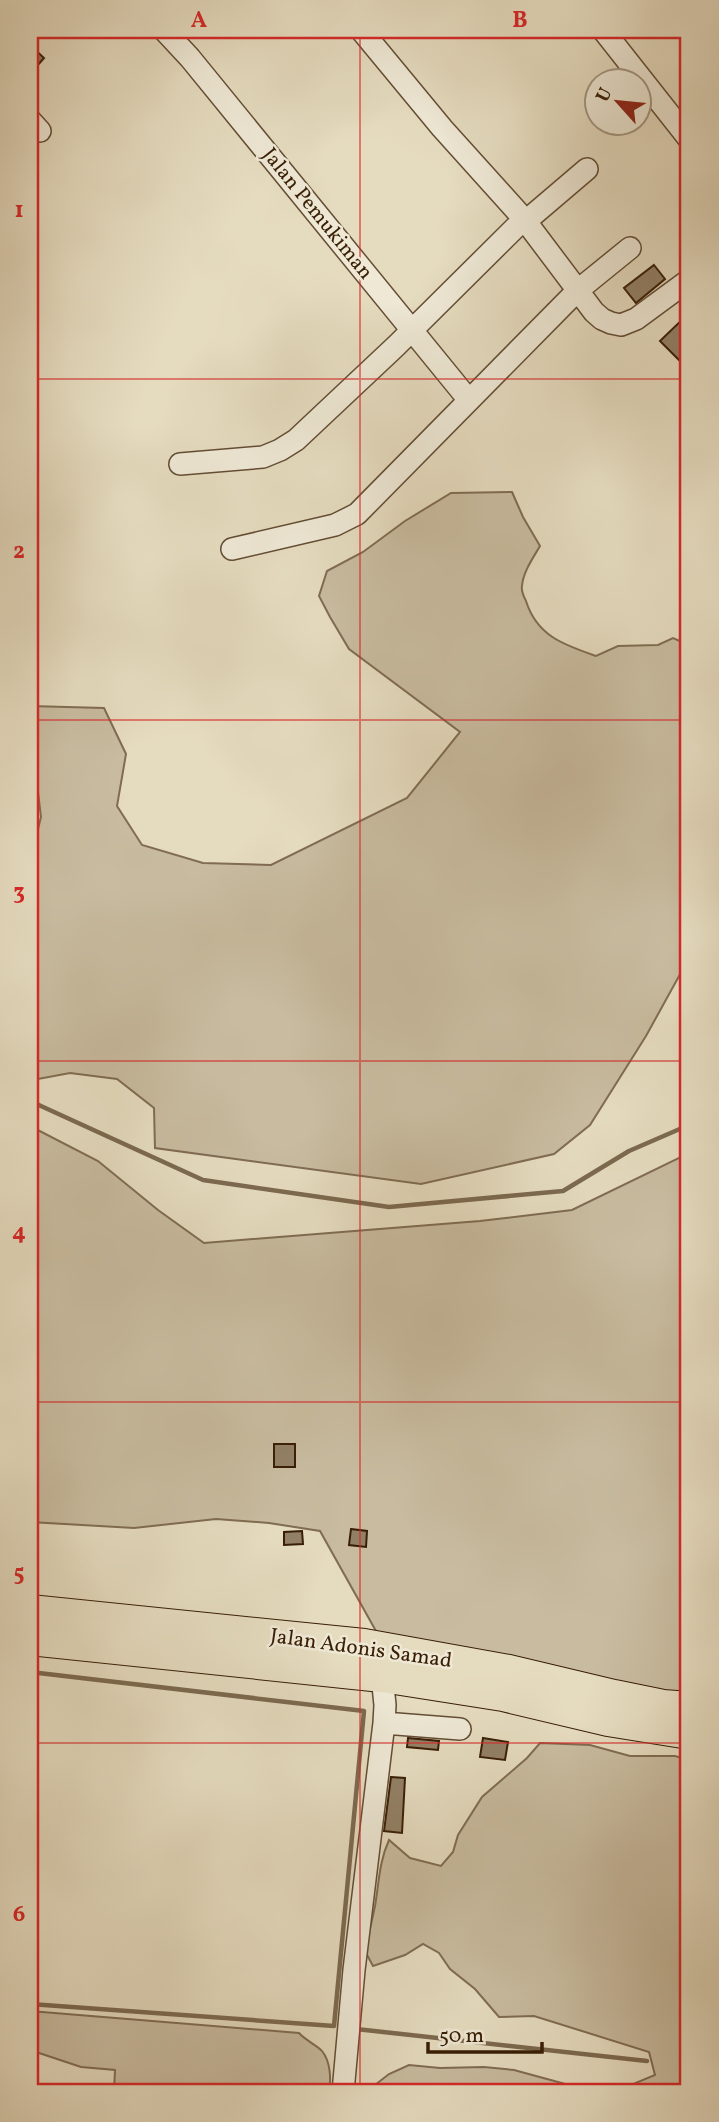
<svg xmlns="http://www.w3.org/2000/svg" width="719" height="2122" viewBox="0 0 719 2122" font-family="Vollkorn,serif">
  <rect width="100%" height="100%" fill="#e5dbbf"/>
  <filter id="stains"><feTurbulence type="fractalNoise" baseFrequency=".00286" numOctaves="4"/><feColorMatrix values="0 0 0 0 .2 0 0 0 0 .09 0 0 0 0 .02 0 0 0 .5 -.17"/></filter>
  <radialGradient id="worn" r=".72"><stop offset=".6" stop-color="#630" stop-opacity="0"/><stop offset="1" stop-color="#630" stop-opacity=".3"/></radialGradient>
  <!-- green -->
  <path fill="#c8bb9f" stroke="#806c52" stroke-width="2" d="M512,492L523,517L540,546C533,558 523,572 522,586C521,590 524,597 526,601C537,636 564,645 596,656L618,646L658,645L673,638L689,645V958L646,1036L590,1125L554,1154L421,1184L155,1148L154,1108L117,1079L70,1073L38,1079L30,1077V862L41,817L34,759H30V706L104,708L126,754L117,806L142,845L203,863L271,865L407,798L460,732L349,649L330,617L319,596L327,571L363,552L405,521L451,493Z
    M30,1126L98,1161L158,1210L204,1243L480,1221L572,1210L689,1153V1694L622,1688L381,1640L320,1531L269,1523L216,1519L134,1528L30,1522Z
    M540,1743L590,1745L630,1756H675L689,1760V2092H366L389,2074L409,2065L440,2068L484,2067L514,2070L580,2088L619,2090L655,2075L649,2052L534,2016L499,2017L475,1989L450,1969L439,1953L423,1944L405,1955L373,1966L365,1951C368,1936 372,1921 375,1906C379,1883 379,1862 389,1840L410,1858L441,1866L453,1852L458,1835L482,1797L527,1758Z
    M30,2011L299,2033C305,2040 318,2046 322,2051C331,2062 331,2080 329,2092H114L115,2070L81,2067L30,2050Z"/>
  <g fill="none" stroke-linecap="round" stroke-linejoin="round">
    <!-- stream -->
    <path stroke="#7c694f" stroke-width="4.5" d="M30,1101L203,1180L389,1207L563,1191L629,1151L689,1125
      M30,1672L364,1711L334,2026L30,2004
      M356,2029L647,2061"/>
  </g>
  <!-- building -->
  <path fill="#928066" stroke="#381e05" stroke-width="2" d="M30,45L44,58L30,74Z
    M654,265L665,279L636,303L624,288Z
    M689,313V339L684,345L689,350L679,360L660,341Z
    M274,1444H295V1467H274Z
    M351,1529L367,1531L366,1547L349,1545Z
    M302,1531L303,1544L284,1545V1532Z
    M408,1738L439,1741L438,1750L407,1747Z
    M483,1738L508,1742L505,1760L480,1757Z
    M391,1777L405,1778L402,1833L384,1831Z"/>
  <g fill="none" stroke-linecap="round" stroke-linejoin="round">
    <defs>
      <path id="minor" d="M164,30L190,58L468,399
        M361,30L442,128L524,219L594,312L602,319L611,323L621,325L636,319L689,280
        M603,30L689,139
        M30,120L40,131
        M526,221L587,169
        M180,464L263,457L280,450L296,440L396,346L524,219
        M232,549L335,525L357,514L577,291L630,248
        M384,1723L460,1729
        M343,2092L354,1970L384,1723L385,1705L382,1676"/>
      <path id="highway" d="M30,1611L364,1645L509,1671L614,1696L663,1706L689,1708
        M30,1639L382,1676L503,1695L608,1720L689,1733"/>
    </defs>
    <!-- minor casing -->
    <use href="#minor" stroke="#634d34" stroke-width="24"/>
    <!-- highway casing -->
    <use href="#highway" stroke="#381e05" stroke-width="34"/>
    <!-- minor -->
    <use href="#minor" stroke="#eee8d5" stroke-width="21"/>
    <!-- highway -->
    <use href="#highway" stroke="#e5dbbf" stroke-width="32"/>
  </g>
  <!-- grid -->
  <path fill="none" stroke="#d62828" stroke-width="2" stroke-opacity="0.55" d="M360,30V2092M30,379H689M30,720H689M30,1061H689M30,1402H689M30,1743H689"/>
  <g text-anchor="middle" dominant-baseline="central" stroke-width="5" stroke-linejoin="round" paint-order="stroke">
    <!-- street labels -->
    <g font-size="21" fill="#381e05" stroke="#eee8d5">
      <text transform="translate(317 214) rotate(51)">Jalan Pemukiman</text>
      <text transform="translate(361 1649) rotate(8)">Jalan Adonis Samad</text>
    </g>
  </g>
  <!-- margin -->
  <rect width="719" height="2122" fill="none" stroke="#e5dbbf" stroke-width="77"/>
  <!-- north arrow -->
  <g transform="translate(618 102) rotate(297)"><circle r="33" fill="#eee8d5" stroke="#a59782" stroke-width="2"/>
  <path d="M0-5L12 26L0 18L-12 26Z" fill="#8f2418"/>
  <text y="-10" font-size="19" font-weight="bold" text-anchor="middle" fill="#381e05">U</text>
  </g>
  <!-- scale -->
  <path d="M428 2042v10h114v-10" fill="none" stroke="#381e05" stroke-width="3.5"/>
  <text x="439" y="2042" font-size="21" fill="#381e05" stroke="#eee8d5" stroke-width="5" paint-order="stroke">50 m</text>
  <rect x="38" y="38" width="642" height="2046" fill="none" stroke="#d62828" stroke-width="2.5"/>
  <g font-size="23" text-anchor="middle" font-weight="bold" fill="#d62828">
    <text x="199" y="27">A</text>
    <text x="520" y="27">B</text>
    <text x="19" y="217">1</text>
    <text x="19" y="558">2</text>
    <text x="19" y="899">3</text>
    <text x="19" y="1239">4</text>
    <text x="19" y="1580">5</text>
    <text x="19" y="1921">6</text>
  </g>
  <rect width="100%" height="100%" filter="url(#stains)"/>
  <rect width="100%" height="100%" fill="url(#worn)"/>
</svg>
